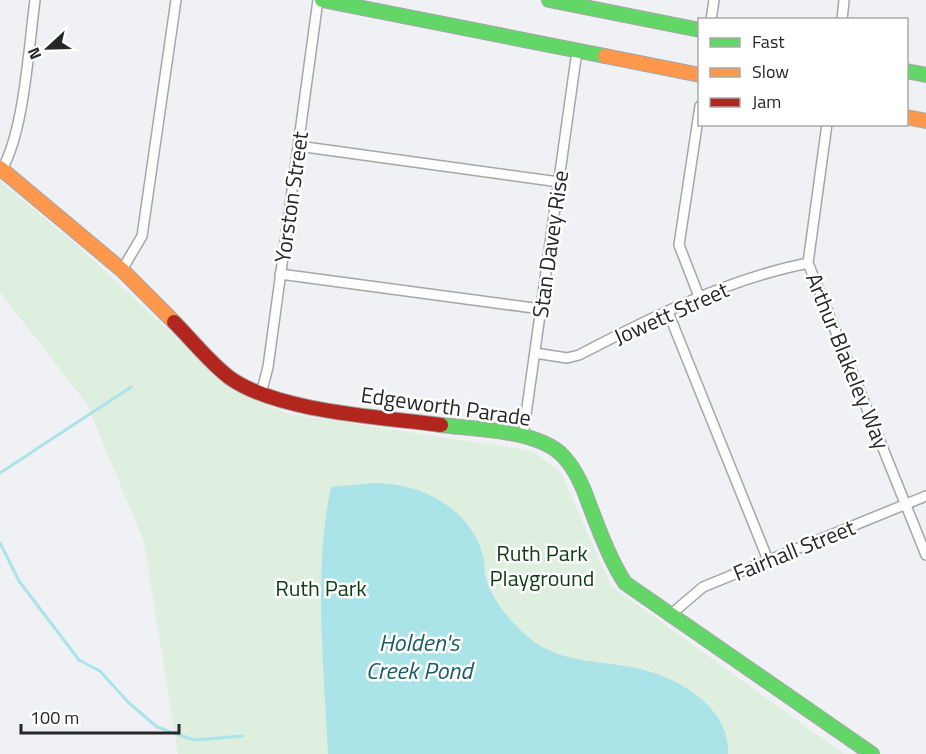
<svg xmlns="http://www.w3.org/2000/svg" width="926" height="754" viewBox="0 0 926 754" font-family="'Titillium Web',sans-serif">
  <rect width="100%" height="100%" fill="#f0f1f4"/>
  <!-- green -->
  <path fill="#deeedf" d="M0,181L79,247L233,391L289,414L533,451L561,473L611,586L844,754H178L144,542L87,404L0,292Z"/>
  <!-- water -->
  <path fill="#abe4e8" d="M374,483C422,483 473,509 484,560C485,565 484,570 485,574C490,600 517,631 539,645C569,663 602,661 636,668C676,676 731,707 728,754H328C324,666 313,573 331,487Z"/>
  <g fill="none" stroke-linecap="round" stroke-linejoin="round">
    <!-- stream -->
    <path stroke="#abe4e8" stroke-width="3" d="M0,473L131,387
      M0,543L19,581L79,660L100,671L128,702L157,727L194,740L242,736"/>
    <defs>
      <path id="street" d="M711,20L714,0
        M842,20L844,0
        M700,106L679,245L700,299
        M827,124L808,263L926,555
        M298,146L559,182
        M2,169C24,132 29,45 35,0
        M122,270L142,236L176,0
        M280,274L541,309
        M668,312L768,560
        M535,353L567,358L579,355C652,317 728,279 808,263
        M261,394L268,367L318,0
        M523,436L577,51
        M669,616L703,587L926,496"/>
      <path id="fast" d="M322,0L605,56
        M549,0L700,30
        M906,71L926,75
        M441,425C475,429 534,430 560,453C574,466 583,486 589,504C600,532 609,558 625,583L872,754"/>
      <path id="slow" d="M605,56L700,75
        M906,117L926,121
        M0,168L122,270L174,322"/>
      <path id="jam" d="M174,322C192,340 210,363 230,378C278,412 382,417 441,425"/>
    </defs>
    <!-- street casing -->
    <use href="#street" stroke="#a6a6a8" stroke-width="12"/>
    <!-- fast casing -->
    <use href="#fast" stroke="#a6a6a8" stroke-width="16"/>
    <!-- slow casing -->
    <use href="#slow" stroke="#a6a6a8" stroke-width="16"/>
    <!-- jam casing -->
    <use href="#jam" stroke="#a6a6a8" stroke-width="16"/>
    <!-- street -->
    <use href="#street" stroke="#fdfdfd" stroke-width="9"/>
    <!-- fast -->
    <use href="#fast" stroke="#63d668" stroke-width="14"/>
    <!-- slow -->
    <use href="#slow" stroke="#ff974d" stroke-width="14"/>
    <!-- jam -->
    <use href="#jam" stroke="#b3261e" stroke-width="14"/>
  </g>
  <g text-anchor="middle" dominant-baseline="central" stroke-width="5" stroke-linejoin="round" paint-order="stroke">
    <!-- street labels -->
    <g font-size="22" fill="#272729" stroke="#fff">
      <text transform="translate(291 197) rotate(-82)">Yorston Street</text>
      <text transform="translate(550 244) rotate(-82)">Stan Davey Rise</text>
      <text transform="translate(671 313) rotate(-24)">Jowett Street</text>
      <text transform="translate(848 361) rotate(68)">Arthur Blakeley Way</text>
      <text transform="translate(446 406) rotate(8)">Edgeworth Parade</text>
      <text transform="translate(794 550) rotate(-22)">Fairhall Street</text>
    </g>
    <!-- park labels -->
    <g font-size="22" fill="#0e3d11" stroke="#fff">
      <text x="542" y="553">Ruth Park<tspan x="542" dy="25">Playground</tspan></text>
      <text x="321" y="588">Ruth Park</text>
    </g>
    <!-- water labels -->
    <g font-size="24" font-style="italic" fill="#1b5e62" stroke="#fff">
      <text x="419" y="642">Holden's<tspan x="419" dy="28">Creek Pond</tspan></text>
    </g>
  </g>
  <!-- legend -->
  <rect x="698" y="18" width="210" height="108" fill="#ffffff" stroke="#a9a9a9" stroke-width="1.5"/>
  <rect x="710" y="38" width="30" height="9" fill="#63d668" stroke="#a9a9a9" stroke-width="1.5"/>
  <text x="752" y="48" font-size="18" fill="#272729">Fast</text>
  <rect x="710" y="68" width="30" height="9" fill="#ff974d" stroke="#a9a9a9" stroke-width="1.5"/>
  <text x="752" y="78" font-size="18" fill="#272729">Slow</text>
  <rect x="710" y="98" width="30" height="9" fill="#b3261e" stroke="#a9a9a9" stroke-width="1.5"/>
  <text x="752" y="108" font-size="18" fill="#272729">Jam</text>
  <!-- north arrow -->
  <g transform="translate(48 48) rotate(248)" stroke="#ffffff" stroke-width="4.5" paint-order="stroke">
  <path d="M0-4.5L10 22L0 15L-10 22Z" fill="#272729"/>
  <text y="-9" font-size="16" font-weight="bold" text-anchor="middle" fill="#272729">N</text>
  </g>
  <!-- scale -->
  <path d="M21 724v9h158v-9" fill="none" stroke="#272729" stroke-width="3"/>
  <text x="30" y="724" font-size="18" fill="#272729" stroke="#ffffff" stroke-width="4.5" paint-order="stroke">100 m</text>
</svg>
